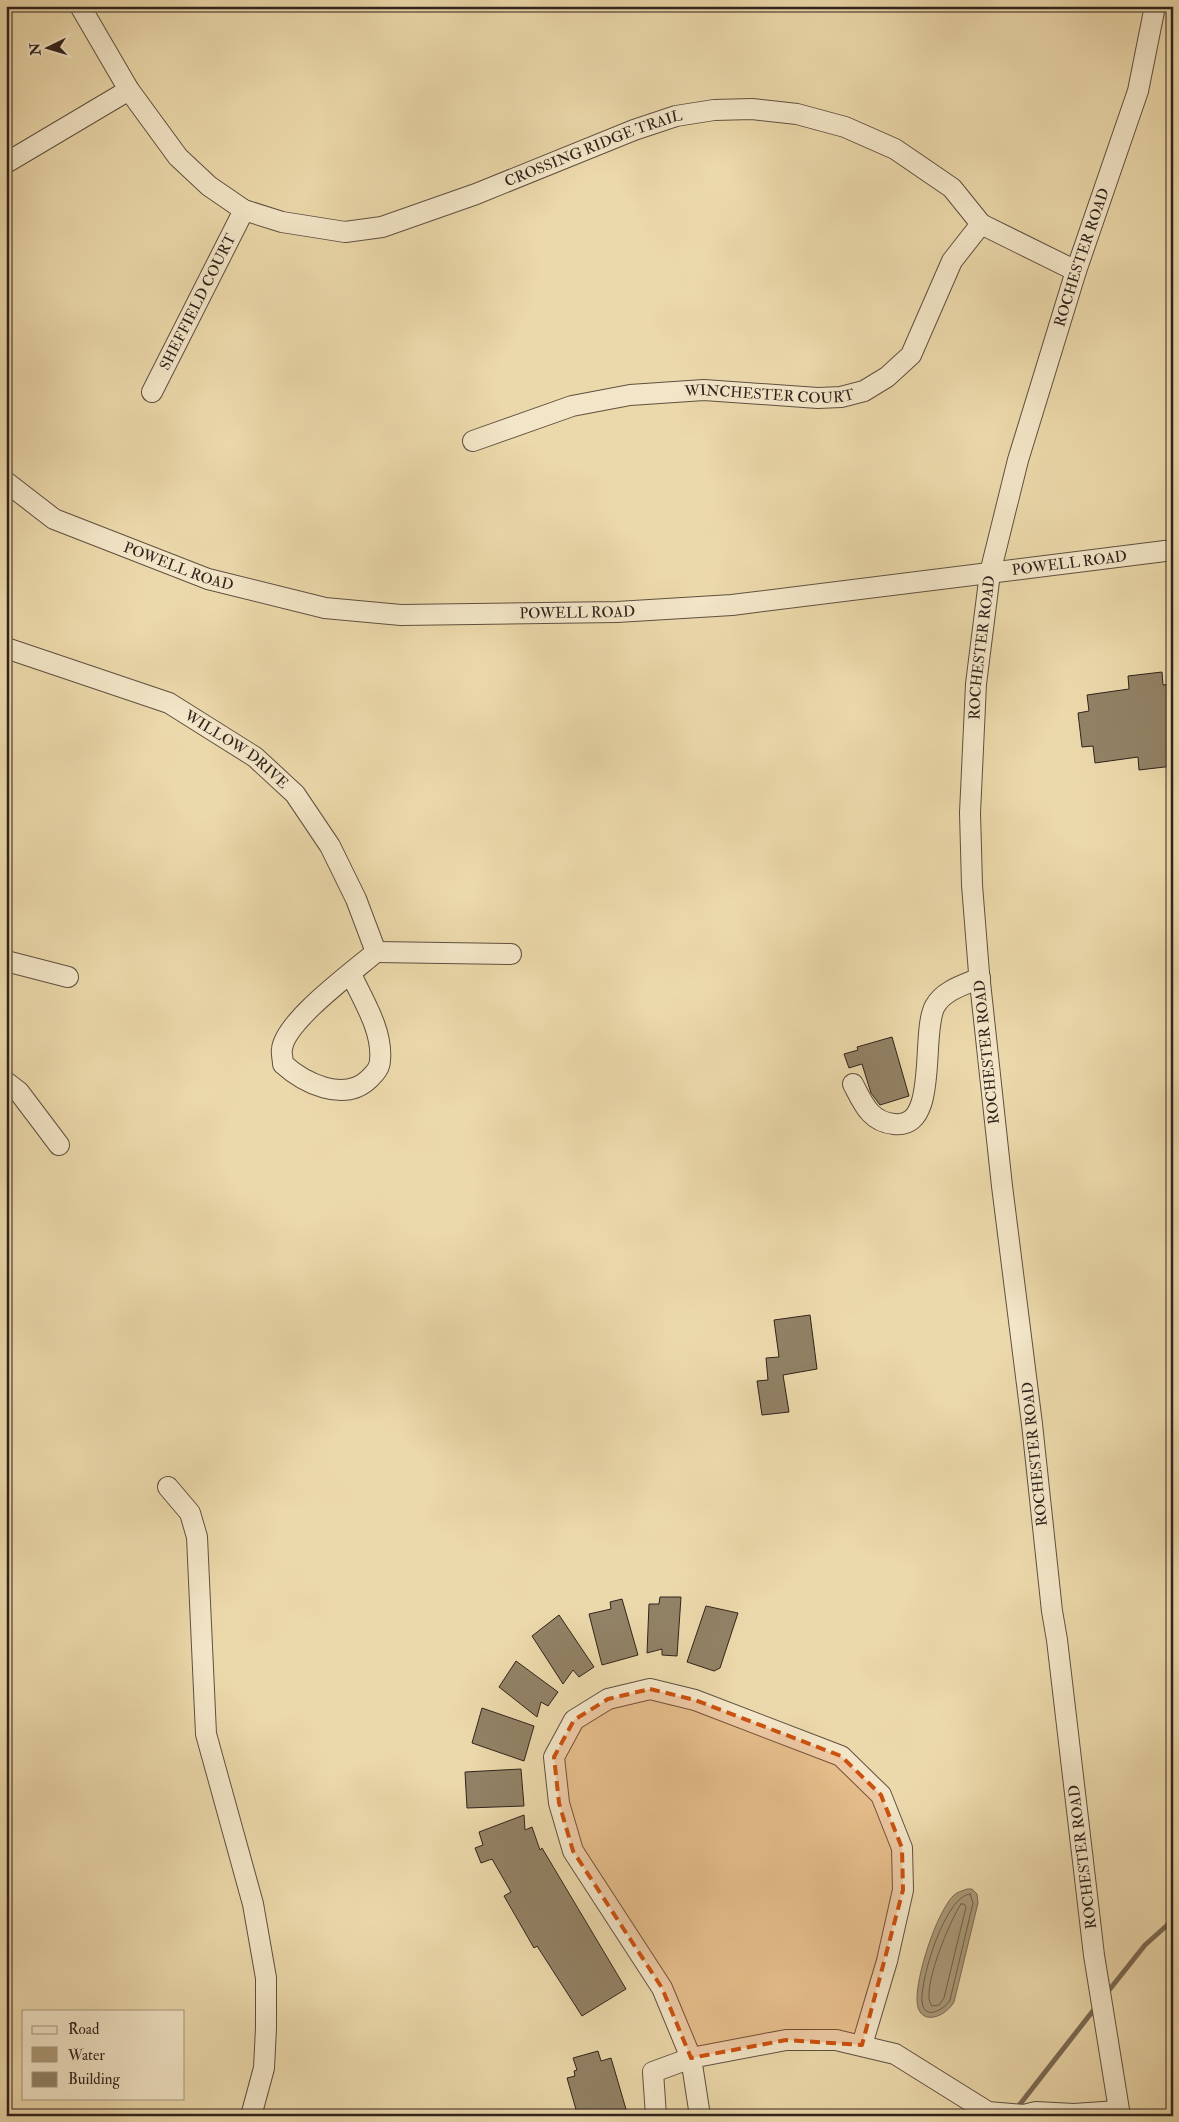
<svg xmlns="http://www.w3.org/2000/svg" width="1179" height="2122" viewBox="0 0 1179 2122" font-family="'IM FELL Double Pica',serif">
  <rect width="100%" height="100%" fill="#ecd9ab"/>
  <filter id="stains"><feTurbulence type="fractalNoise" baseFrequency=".004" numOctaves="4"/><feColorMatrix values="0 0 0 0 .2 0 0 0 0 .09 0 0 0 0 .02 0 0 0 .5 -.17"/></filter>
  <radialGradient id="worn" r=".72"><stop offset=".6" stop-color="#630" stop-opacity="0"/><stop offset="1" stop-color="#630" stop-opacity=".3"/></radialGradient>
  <!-- water -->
  <path fill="#ac9b7a" stroke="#7a6b54" d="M967,1889H972L977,1894L978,1903L954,2002C944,2019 918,2026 917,2001C916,1976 936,1914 953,1896C957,1892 962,1891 967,1889Z"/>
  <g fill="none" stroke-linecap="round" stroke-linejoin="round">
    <!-- shore -->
    <path stroke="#6e5f4b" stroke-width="1" d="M970,1894L973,1903L950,2000C944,2010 924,2021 922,2002C920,1980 945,1896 970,1894Z
      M961,1904H964L966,1907L944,1998L939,2005L932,2006C919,1993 951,1918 961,1904Z"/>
    <!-- stream -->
    <path stroke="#7a6b54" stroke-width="5" d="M1106,1994L1145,1945L1173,1920
      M1017,2108L1096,2007"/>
  </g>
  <!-- building -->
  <path fill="#928266" stroke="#30231c" d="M1162,672L1163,685L1173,684V766L1139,770L1138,757L1095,763L1093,746L1082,747L1078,713L1089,711L1087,695L1129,689L1128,676Z
    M892,1037L909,1096L880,1105L871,1093L862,1064L849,1068L844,1054L858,1050L857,1047Z
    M810,1315L817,1369L783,1375L789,1412L762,1415L757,1381L768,1380L766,1358L779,1357L774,1320Z
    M660,1597H681L677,1656L662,1655V1649L647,1653L649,1604H659Z
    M622,1599L638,1655L602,1665L589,1614L611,1609L610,1602Z
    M706,1606L738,1613L720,1668L714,1671L687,1662Z
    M559,1615L594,1667L579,1677L573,1670L563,1684L532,1636Z
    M516,1661L558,1692L548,1706L541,1702L537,1717L499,1687Z
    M482,1708L534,1726L524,1761L472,1743Z
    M521,1769L524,1806L467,1808L465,1772Z
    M524,1815L525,1830L532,1827L540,1850L542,1848L626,1989L582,2016L537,1946L534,1948L504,1896L511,1892L492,1859L481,1863L475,1848L483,1845L479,1832Z
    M598,2051L601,2061L611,2058L628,2116H583L577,2113L567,2078L575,2076L574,2071L577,2070L573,2058Z"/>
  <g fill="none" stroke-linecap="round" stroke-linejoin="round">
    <defs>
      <g id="minor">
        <path id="s1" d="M80,6L129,90L178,157L209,186L244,210L282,222L345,232L382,227L476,194L634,130L676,116L714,110L752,109L797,114L845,127L895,149L952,188L981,224L1076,271"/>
        <path d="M6,163L129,90"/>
        <path id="s2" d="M152,392L244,210"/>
        <path id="s3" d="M473,441L572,406L630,395L704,390L818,398L841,397L864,391L887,377L911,355L952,261L981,224"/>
        <path id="s4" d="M6,482L54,519L208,579L325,608L401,615L617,612L732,605L1173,550"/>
        <path id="s5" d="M6,648L169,703L255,757L295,794L330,846L356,899L376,952"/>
        <path d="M376,952L511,954"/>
        <path d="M6,961L68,977"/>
        <path d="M351,974C362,999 383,1030 380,1060C380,1068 375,1073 369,1079C344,1103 304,1083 283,1064C283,1059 281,1053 282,1049C285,1021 354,971 376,952"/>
        <path d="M6,1082L19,1092L59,1145"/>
        <path d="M853,1084C863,1103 870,1122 894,1124C940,1130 920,1033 935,1006C944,990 964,985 980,978"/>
        <path d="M168,1487L190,1513L197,1537L206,1734L253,1904L266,1978V2028L264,2068L251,2116"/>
        <path d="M862,2045L887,1961L903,1890L902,1848L881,1795L841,1756L695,1700L650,1689L608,1699L574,1720L554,1757L559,1803L573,1851L662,1988L691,2058L786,2040H836L895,2054L988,2112L1024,2115L1036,2112L1074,2114L1118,2111"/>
        <path d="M656,2116L653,2072L691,2058L700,2116"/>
        <path id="s6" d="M1120,2116L1094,1955L1057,1640L1052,1611L1032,1424L1002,1186L979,973L972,885L970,813L976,684L990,573L1018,460L1076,271L1138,91L1155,6"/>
      </g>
    </defs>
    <!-- minor casing -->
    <use href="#minor" stroke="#5f5040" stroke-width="22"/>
    <!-- minor -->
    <use href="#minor" stroke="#f3e6c8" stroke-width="20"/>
  </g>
  <!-- marked area -->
  <path fill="#cc510e" fill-opacity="0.2" stroke="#cc510e" stroke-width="4" stroke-dasharray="10 6" stroke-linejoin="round" d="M650,1689L695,1700L841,1756L881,1795L902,1848L903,1890L862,2045L786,2040L691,2058L662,1988L573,1851L559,1803L554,1757L574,1720L608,1699Z"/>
  <g text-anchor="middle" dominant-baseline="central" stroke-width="5" stroke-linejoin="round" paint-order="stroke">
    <!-- street labels -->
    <g font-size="15" fill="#30231c" stroke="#f3e6c8">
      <text stroke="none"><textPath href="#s1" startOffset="632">CROSSING RIDGE TRAIL</textPath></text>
      <text stroke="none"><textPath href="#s6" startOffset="1882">ROCHESTER ROAD</textPath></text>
      <text stroke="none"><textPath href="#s2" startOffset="101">SHEFFIELD COURT</textPath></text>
      <text stroke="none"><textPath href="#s3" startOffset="304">WINCHESTER COURT</textPath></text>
      <text stroke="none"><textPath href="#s4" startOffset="1094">POWELL ROAD</textPath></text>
      <text stroke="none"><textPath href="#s4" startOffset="194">POWELL ROAD</textPath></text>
      <text stroke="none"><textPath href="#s4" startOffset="599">POWELL ROAD</textPath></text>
      <text stroke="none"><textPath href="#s6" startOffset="1478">ROCHESTER ROAD</textPath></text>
      <text stroke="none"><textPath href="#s5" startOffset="254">WILLOW DRIVE</textPath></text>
      <text transform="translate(987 1052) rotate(-96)">ROCHESTER ROAD</text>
      <text transform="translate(1035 1454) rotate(-96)">ROCHESTER ROAD</text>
      <text transform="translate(1083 1857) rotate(-97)">ROCHESTER ROAD</text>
    </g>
  </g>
  <!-- margin -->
  <rect width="1179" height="2122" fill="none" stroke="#ecd9ab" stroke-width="25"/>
  <rect x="8" y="8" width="1164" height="2107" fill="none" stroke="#30231c" stroke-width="2.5"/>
  <rect x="12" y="12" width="1154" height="2097" fill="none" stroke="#30231c"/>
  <!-- legend -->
  <rect x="22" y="2010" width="162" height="90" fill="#f3e6c8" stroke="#a59883"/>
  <rect x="32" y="2026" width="25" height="8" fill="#f3e6c8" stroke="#a59883"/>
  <text x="68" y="2034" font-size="15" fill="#30231c">Road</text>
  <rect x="32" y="2047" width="25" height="15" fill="#ac9b7a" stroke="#a59883"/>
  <text x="68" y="2060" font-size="15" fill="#30231c">Water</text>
  <rect x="32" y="2072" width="25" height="15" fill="#928266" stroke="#a59883"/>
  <text x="68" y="2084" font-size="15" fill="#30231c">Building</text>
  <!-- north arrow -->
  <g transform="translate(48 48) rotate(265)" stroke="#f3e6c8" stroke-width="4" paint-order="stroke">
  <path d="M0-4L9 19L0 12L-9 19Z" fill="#30231c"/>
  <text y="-8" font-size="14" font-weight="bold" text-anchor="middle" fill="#30231c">N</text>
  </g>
  <rect width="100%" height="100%" filter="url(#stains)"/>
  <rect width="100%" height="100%" fill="url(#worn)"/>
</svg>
